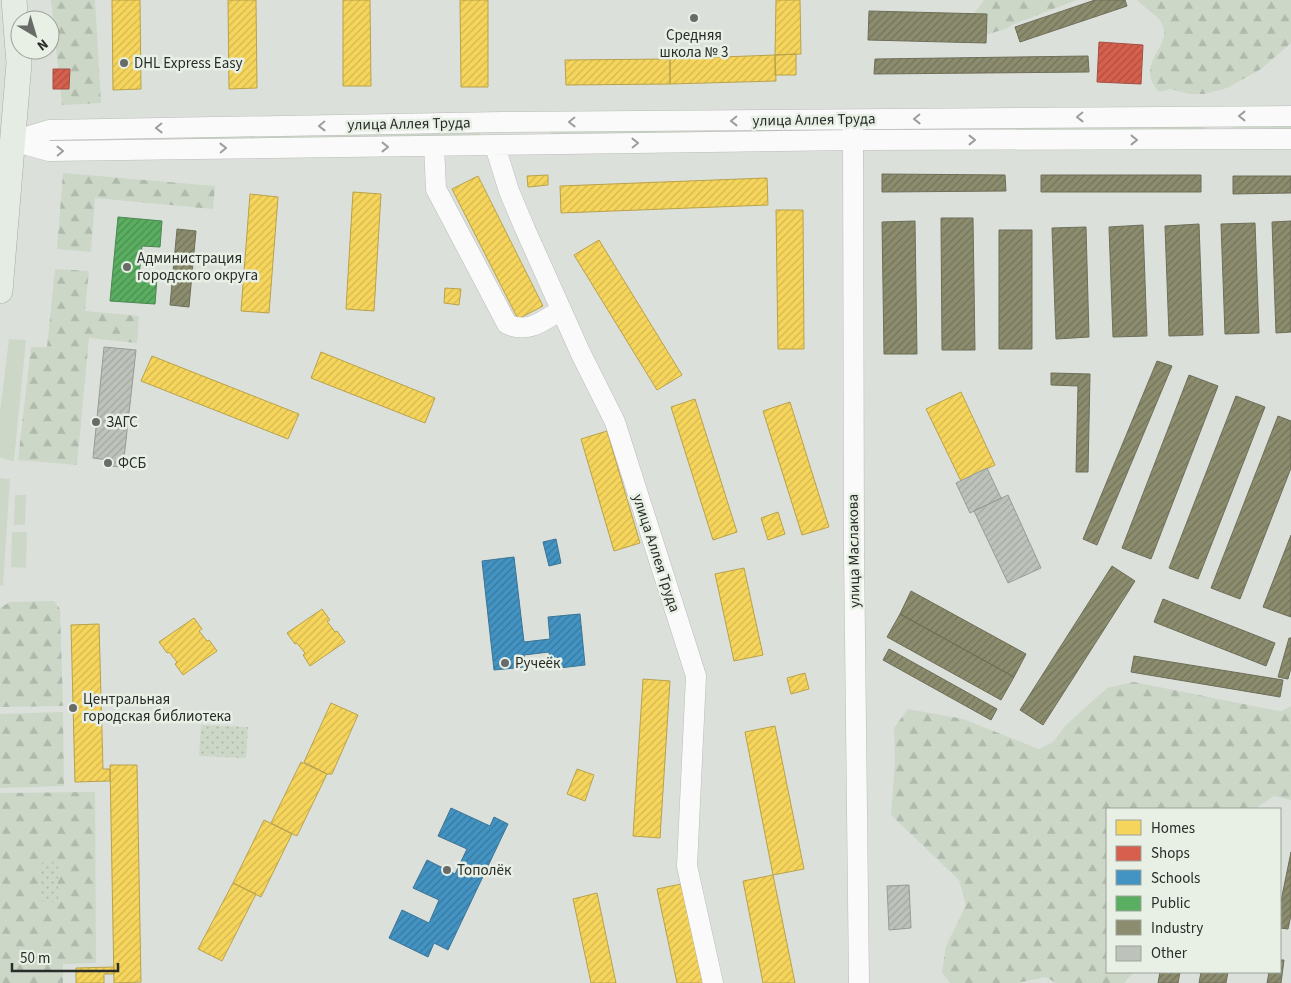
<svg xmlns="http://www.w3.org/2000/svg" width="1291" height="983" viewBox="0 0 1291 983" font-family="'Source Sans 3',sans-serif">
  <defs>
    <pattern id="forest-firs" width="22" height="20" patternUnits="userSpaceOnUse" patternTransform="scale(1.25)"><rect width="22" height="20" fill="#ccd7c8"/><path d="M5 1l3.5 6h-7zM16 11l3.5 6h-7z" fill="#afb9ac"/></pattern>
    <pattern id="park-dots" width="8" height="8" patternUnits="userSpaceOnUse" patternTransform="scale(1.25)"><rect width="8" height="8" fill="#ccd7c8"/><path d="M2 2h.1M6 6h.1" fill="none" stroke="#afb9ac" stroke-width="1.8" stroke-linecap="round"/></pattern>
    <pattern id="homes-hatch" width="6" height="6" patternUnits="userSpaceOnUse" patternTransform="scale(1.25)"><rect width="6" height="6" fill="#f6d55c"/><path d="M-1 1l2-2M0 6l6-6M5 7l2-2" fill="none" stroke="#d3b750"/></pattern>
    <pattern id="shops-hatch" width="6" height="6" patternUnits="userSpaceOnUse" patternTransform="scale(1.25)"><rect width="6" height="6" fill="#d6604d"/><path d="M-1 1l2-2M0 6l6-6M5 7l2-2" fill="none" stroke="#ae4f40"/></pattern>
    <pattern id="schools-hatch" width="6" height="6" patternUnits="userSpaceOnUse" patternTransform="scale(1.25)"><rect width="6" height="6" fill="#4393c3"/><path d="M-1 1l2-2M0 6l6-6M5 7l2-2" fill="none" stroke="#38789e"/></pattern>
    <pattern id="public-hatch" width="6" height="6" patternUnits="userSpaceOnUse" patternTransform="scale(1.25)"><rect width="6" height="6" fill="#5aae61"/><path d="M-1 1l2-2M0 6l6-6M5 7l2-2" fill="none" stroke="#4a8e50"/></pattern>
    <pattern id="industry-hatch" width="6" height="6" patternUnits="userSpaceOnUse" patternTransform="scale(1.25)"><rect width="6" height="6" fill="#8c8c6e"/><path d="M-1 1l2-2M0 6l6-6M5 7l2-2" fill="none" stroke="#72735a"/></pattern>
    <pattern id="building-hatch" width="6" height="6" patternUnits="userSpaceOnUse" patternTransform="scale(1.25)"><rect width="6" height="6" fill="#bdc3bb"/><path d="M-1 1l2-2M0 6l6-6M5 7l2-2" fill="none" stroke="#a2a8a1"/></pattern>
  </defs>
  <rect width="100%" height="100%" fill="#dce0db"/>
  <!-- grass -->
  <path fill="#ccd7c8" d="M1233,124L1291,125V129L1233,128Z
    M1206,126V130L881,132V128Z
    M823,128V132L551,135V131Z
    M480,132V136L125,141V137Z
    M9,339L26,340L14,461L6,460L0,457V412Z
    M0,478L10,479L3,586L0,585Z
    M15,495H26L25,525H14Z
    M12,532H27L26,568L11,567Z"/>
  <!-- forest -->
  <path fill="url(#forest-firs)" d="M51,0H95L101,103L62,105Z
    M984,0H1077L1014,24L1005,29L979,37L970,26L975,12Z
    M1137,0H1291V43L1261,69L1227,88L1204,94H1189L1171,89L1159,92C1156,88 1152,83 1151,79C1145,57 1172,42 1162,24C1158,15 1144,8 1137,0Z
    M63,173L215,186L213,209L95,198L91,252L57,249Z
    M55,269L89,271L85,311L139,316L137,343L89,338L77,465L18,460L31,347H47Z
    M54,601L60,609L63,706L0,707V608L10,602Z
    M1134,682L1273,710L1282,711L1291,706V800L1274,796L1255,809H1107V972H1134L1124,983H1056L1046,977L1017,983H950L942,973L946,946L966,905L959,880L891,815L895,762L894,728L908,709L963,719L1039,749L1053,742L1066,725L1107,688Z
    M63,712L64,786L0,788V714Z
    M95,792L96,963L63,964V983H0V793Z"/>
  <!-- park -->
  <path fill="url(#park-dots)" d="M201,725L248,727L246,758L199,756Z
    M58,862V902H40L39,863Z"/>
  <!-- homes -->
  <path fill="url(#homes-hatch)" stroke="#b8a24c" d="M112,0H140L141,89L113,90Z
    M228,0H256L257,88L229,89Z
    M343,0H370L371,86H343Z
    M460,0H488V87H461Z
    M776,0H800L801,54L775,55Z
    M796,54V75H775V55Z
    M775,55L776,81L670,84V59Z
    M670,59V84L566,85L565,60Z
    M548,175V185L528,187L527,176Z
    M478,176L543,306L518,319L452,189Z
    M767,178L768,205L561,213L560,186Z
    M353,192L381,194L374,311L346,309Z
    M250,194L278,197L269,313L241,311Z
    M776,210H803L804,349H778Z
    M599,240L682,375L657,390L574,255Z
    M445,288L461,289L459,305L444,303Z
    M321,352L435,398L425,423L311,378Z
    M152,356L299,414L288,439L141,381Z
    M961,392L995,465L961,481L926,409Z
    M695,399L737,532L713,540L671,407Z
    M790,402L829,527L802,535L763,411Z
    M607,431L640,543L614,551L581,439Z
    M778,512L785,534L768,540L761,518Z
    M744,568L763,655L734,661L715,574Z
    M322,609L330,620L327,621L335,632L337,631L345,642L310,666L303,655L305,653L297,643L295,644L287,633Z
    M194,618L202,629L199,631L207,641L209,640L217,651L183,675L175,664L177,662L169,652L167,653L159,642Z
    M99,624L103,769H110V781L75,782L71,625Z
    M805,673L809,689L791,694L787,678Z
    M643,679L670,681L660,838L633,836Z
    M331,703L358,715L332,774H327L304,762Z
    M775,726L804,869L773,875L745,732Z
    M301,762L327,774L297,836L271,823Z
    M110,765H137L141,982L114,983Z
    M577,769L594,775L585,801L567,794Z
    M264,820L292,834L261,897L233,883Z
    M773,875L795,983H763L743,881Z
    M233,883L256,894L222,961L198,949Z
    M681,884L703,983H677L657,889Z
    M597,893L616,983H591L573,899Z
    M114,967V974H104V983H76V968Z"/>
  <!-- shops -->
  <path fill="url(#shops-hatch)" stroke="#a25042" d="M1099,42L1143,45L1141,84L1097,82Z
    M53,69H70L69,89H53Z"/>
  <!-- schools -->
  <path fill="url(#schools-hatch)" stroke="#3b7494" d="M556,539L561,563L549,566L543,542Z
    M514,557L524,642L550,639L548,617L580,614L585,665L551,669L549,652L524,655L525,667L494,670L482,561Z
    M451,808L490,826L494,817L508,824L448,950L434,943L428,957L389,938L402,910L429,923L439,900L413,888L427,860L455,874L467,849L438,836Z"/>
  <!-- public -->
  <path fill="url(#public-hatch)" stroke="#4b8750" d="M118,217L162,221L160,247L142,246L139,276L157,278L155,304L110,301Z"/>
  <!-- industry -->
  <path fill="url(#industry-hatch)" stroke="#6e6f59" d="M1095,0H1125L1127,6L1020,42L1015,27Z
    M869,11L987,14L986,43L868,40Z
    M1088,56L1089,72L874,74L875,59Z
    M882,174L1005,175L1006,191L882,192Z
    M1041,175H1201V192H1041Z
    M1233,176H1291V193L1233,194Z
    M941,218H973L975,350H942Z
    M915,221L917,354H884L882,222Z
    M1291,221V332L1276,333L1272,222Z
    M1255,223L1259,333L1225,334L1221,224Z
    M1199,224L1203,335L1169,336L1165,226Z
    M1143,225L1147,336L1113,337L1109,227Z
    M1086,227L1089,337L1056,339L1052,228Z
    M177,229L196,231L189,307L170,305Z
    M999,230H1032V349H999Z
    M1157,361L1172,366L1097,545L1083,539Z
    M1051,373L1090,374L1088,472H1076L1078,386L1051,385Z
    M1189,375L1218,386L1151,559L1122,548Z
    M1236,396L1265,407L1198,579L1169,568Z
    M1278,416L1291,421V468L1240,599L1211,588Z
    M1291,535V617L1263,607Z
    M1112,566L1135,581L1043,725L1020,710Z
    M911,591L1026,654L1014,677L900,614Z
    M1163,599L1275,643L1266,666L1154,622Z
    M900,614L1014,677L1001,700L887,637Z
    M1289,638H1291V668L1288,679L1278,677Z
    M889,649L997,709L991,720L883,660Z
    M1134,656L1283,680L1280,697L1131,672Z
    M1291,852V915L1288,929L1280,928V906Z
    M1280,960H1284L1281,983H1267L1269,972H1280Z
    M1160,972H1180L1178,983H1158Z
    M1201,972H1228L1226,983H1199Z"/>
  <!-- building -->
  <path fill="url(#building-hatch)" stroke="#989c97" d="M104,347L136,350L123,467L108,466L109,460L93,458Z
    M987,468L1001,498L970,513L956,483Z
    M1008,495L1041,568L1008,583L974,511Z
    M909,885L911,928L889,930L887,886Z"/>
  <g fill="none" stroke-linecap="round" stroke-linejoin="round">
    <defs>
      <path id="minor" d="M853,128L854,551L859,983
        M13,141L49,130L503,122L1291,116
        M13,141L49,151L853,140L1291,139
        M434,146L436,189L507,324C528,334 543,321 561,310
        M495,146L509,191L525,229L581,354L615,422L696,676L687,866L713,983"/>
      <path id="major" d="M0,291L19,63L14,0"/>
    </defs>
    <!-- minor casing -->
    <use href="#minor" stroke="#b9bcb8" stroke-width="21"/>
    <!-- major casing -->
    <use href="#major" stroke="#a3af9d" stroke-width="26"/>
    <!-- minor -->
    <use href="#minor" stroke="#fafafa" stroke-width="20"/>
    <!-- major -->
    <use href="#major" stroke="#e5ece3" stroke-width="25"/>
  </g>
  <!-- one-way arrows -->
  <defs><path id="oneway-chevron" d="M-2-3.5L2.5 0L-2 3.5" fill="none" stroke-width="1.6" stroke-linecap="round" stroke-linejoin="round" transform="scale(1.25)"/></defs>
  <g stroke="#9c9d9c">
    <use href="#oneway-chevron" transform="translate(1242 116) rotate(180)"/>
    <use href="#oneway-chevron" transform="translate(1080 117) rotate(179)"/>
    <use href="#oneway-chevron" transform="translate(917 119) rotate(179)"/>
    <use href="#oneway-chevron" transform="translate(734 121) rotate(179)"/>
    <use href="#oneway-chevron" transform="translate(572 122) rotate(179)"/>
    <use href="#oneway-chevron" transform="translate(322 126) rotate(179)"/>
    <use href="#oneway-chevron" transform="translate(159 128) rotate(179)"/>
    <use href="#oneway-chevron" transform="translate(972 140)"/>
    <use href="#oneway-chevron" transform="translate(1134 140)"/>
    <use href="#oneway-chevron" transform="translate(635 143) rotate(-1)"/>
    <use href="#oneway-chevron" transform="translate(385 147)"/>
    <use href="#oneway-chevron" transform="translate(223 148) rotate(-1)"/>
    <use href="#oneway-chevron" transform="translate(60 151) rotate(-1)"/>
  </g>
  <!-- markers -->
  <g fill="#686b67" stroke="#e8f0e5" stroke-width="2">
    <circle cx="694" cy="18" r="5"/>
    <circle cx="124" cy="63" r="5"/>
    <circle cx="127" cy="267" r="5"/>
    <circle cx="96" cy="422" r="5"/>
    <circle cx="108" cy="463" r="5"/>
    <circle cx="505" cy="663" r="5"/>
    <circle cx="73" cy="708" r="5"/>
    <circle cx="447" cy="870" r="5"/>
  </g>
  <g text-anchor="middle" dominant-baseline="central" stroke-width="5" stroke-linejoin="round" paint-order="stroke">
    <!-- poi labels -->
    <g font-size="15" fill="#292c28" stroke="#e8f0e5" text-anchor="start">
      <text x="694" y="35" text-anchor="middle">Средняя<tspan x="694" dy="17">школа № 3</tspan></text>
      <text x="134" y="63">DHL Express Easy</text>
      <text x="137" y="258">Администрация<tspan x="137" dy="17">городского округа</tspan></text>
      <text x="106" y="422">ЗАГС</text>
      <text x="118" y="463">ФСБ</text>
      <text x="515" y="663">Ручеёк</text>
      <text x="83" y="699">Центральная<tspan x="83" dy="17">городская библиотека</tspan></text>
      <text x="457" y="870">Тополёк</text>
    </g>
    <!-- street labels -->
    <g font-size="15" fill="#292c28" stroke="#e8f0e5">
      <text transform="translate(814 120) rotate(-1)">улица Аллея Труда</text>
      <text transform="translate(409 124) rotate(-1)">улица Аллея Труда</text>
      <text transform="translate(854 551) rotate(-91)">улица Маслакова</text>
      <text transform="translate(656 553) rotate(72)">улица Аллея Труда</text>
    </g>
  </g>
  <!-- legend -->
  <rect x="1106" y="808" width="175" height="165" fill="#e8f0e5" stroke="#9ca299"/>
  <rect x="1116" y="820" width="25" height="15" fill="#f6d55c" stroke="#9ca299"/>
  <text x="1151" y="833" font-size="15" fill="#292c28">Homes</text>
  <rect x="1116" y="846" width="25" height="15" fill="#d6604d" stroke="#9ca299"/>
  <text x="1151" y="858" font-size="15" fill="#292c28">Shops</text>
  <rect x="1116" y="870" width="25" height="15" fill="#4393c3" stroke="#9ca299"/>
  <text x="1151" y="883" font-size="15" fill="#292c28">Schools</text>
  <rect x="1116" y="896" width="25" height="15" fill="#5aae61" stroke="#9ca299"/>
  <text x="1151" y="908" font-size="15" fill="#292c28">Public</text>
  <rect x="1116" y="920" width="25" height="15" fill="#8c8c6e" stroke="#9ca299"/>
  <text x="1151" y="933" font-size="15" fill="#292c28">Industry</text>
  <rect x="1116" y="946" width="25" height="15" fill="#bdc3bb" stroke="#9ca299"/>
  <text x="1151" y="958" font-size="15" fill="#292c28">Other</text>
  <!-- north arrow -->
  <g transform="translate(35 35) rotate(142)"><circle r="24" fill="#e8f0e5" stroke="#9ca299"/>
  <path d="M0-4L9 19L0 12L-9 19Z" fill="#686b67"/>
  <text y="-8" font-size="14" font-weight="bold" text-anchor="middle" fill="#292c28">N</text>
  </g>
  <!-- scale -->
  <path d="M12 963v8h106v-8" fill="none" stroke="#292c28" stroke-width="2.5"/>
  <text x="20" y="963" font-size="15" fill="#292c28" stroke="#e8f0e5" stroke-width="4" paint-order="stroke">50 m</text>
</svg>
